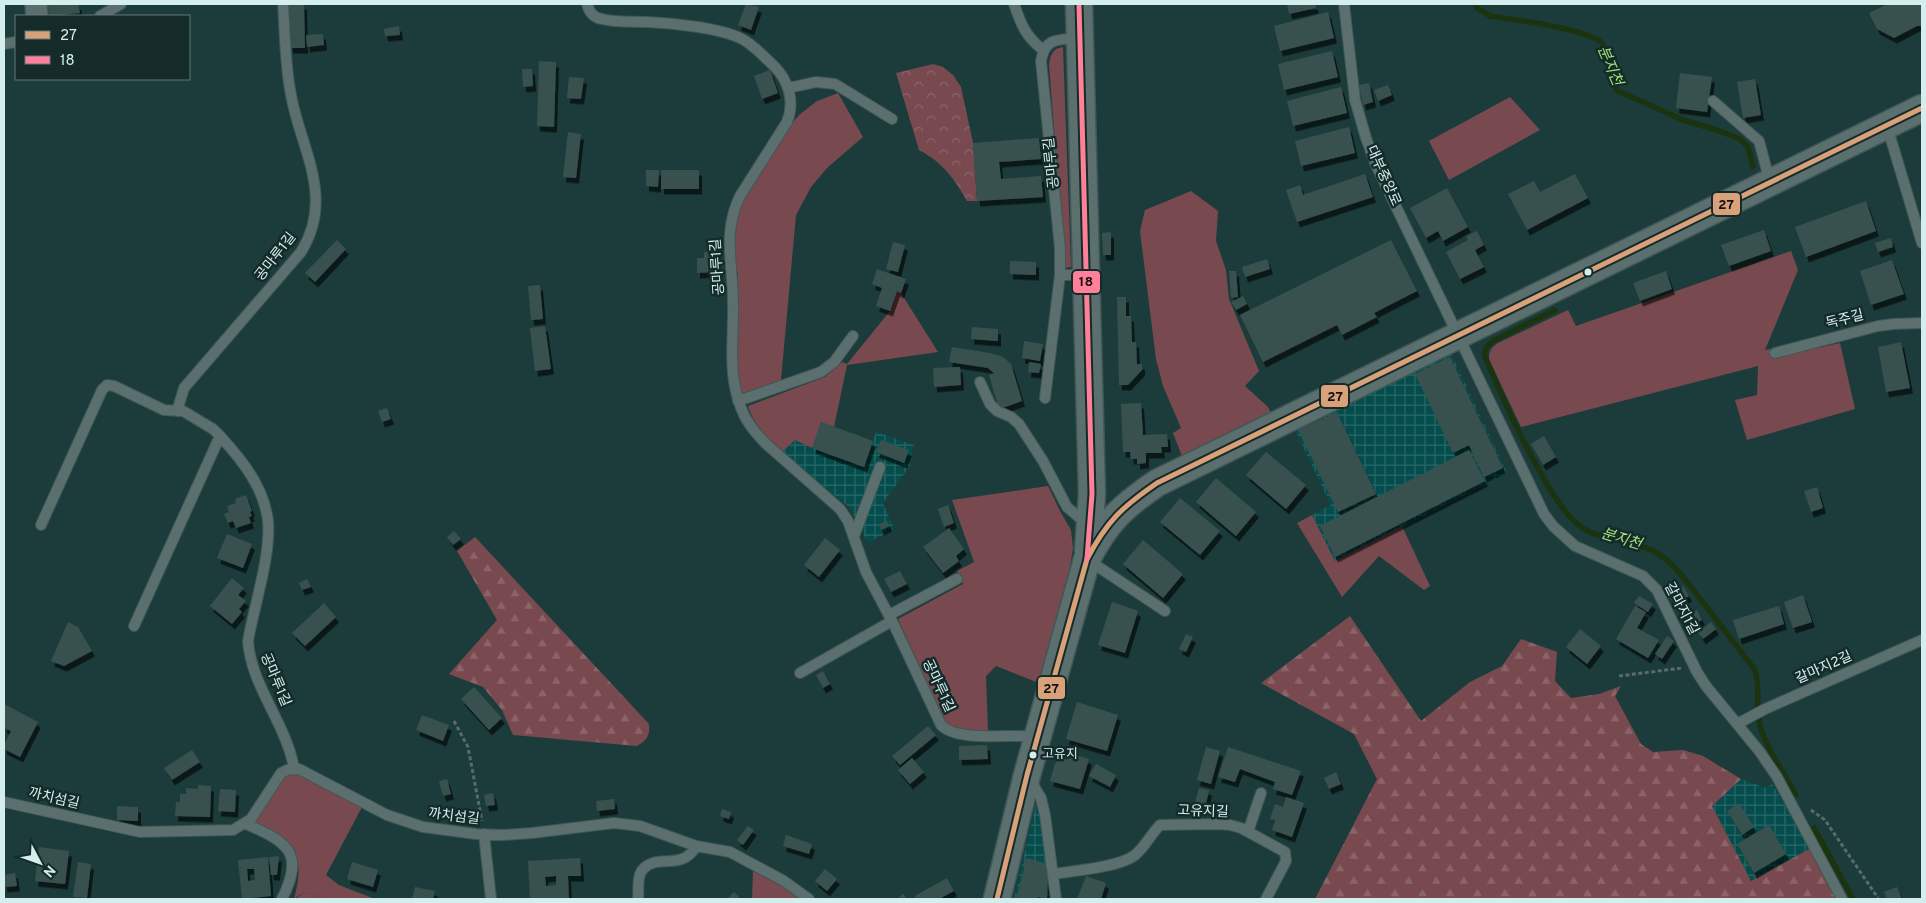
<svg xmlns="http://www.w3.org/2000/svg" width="1926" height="903" viewBox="0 0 1926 903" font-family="Overpass,'Noto Sans KR',sans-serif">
  <defs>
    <pattern id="industrial-grid" width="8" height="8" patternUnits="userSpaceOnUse" patternTransform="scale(1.25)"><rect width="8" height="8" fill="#054d4d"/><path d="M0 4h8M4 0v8" fill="none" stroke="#296767"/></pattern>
    <pattern id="forest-firs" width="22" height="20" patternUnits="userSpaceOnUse" patternTransform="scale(1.25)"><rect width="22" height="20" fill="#784a4f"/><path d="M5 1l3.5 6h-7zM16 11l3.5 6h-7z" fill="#8a6469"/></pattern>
    <pattern id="park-crowns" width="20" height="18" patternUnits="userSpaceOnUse" patternTransform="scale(1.25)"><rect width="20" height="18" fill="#784a4f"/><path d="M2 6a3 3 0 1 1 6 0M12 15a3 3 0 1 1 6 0" fill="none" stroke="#8a6469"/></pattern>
    <filter id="shadow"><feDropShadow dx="3" dy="5.5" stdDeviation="0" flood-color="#0009"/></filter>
  </defs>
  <rect width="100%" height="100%" fill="#1c3c3b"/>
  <!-- industrial -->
  <path fill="url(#industrial-grid)" d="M1451,354L1507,473L1335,561L1312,515L1331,505L1295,430Z
    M821,422L873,441L876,432L914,445L909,467L883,503L894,529L868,543L850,508L782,452L795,440Z
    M1741,779L1766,788L1772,784L1811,848L1751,881L1712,806Z
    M1036,804L1039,807L1051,899H1014Z"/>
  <!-- grass -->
  <path fill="#784a4f" d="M1063,47L1071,267L1065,268L1049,65C1050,55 1053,48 1063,47Z
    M838,93L863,137L828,167L811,187L796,215L781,380L744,394L739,391L735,349L738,277L733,247L734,227L741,201L789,127L799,115L817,101Z
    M1510,97L1540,130L1449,180L1429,141Z
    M1191,191L1218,211L1216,241L1226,270L1229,299L1259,371L1245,386L1268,407L1271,413L1182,456L1173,433L1181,428L1163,386L1156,359L1140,231L1145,210Z
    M1791,251L1798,270L1765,350L1770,349L1772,358L1840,343L1855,409L1747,440L1735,400L1757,395L1758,366L1521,427L1489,359C1489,350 1492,347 1498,343L1568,310L1576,326Z
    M897,291L901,293L938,352L847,365L834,427L821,422L812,448L795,440L782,452C768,438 754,426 748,406L825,377L842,362L847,364L890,311Z
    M1048,486L1060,511L1071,530L1073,548L1069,573L1041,684L996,666L986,676L988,732C973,731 954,734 944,720L898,619L963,584L957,571L974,562L952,500Z
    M1312,515L1335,561L1402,526L1430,586L1424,590L1379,556L1342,597L1297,523Z
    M300,773L362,807L326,875L339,885L375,899H327L304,892L294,899C307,850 292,846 254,822L280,781L287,775Z
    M753,871L787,889L802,899H752Z"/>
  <!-- forest -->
  <path fill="url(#forest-firs)" d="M475,537L649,724C650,736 647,740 637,746L513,735L502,710L483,687L449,674L497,620L457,551Z
    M1350,616L1421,721L1470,682L1502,666L1521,639L1557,652L1555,681L1571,698L1599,694L1621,686L1615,696L1641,744L1653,752L1683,750L1703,756L1741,779L1712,806L1751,881L1811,848L1837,899H1315L1377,779L1354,734L1261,683Z
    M304,892L327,899H296Z"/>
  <!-- park -->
  <path fill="url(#park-crowns)" d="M933,64L943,67L953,75L961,87L973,143L977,201H967C954,178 942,162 919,150L896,73Z"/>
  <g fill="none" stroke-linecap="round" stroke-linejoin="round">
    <!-- stream -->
    <path stroke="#1b330e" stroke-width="5.5" d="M1475,4L1477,8L1490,16C1515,20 1583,28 1601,42C1609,49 1613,79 1616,90L1683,120L1717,130L1740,139L1748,147L1753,167
      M1555,310L1493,341L1487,346L1484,354C1500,393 1517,431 1538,468C1548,486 1559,506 1574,521C1595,542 1626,538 1651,550C1673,560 1687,583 1702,601C1720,624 1737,647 1755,670C1761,688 1755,707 1760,725C1765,746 1785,775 1796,795
      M1814,828L1853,899"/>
  </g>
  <!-- building -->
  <path fill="#385150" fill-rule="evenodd" filter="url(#shadow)" d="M48,4H78L80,13L50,16Z
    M289,4H304L305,48H290Z
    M746,4L759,7L751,30L738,25Z
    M1287,4H1315L1316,8L1289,14Z
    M1888,4H1922V26H1917L1894,38L1877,29L1869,13Z
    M1328,12L1334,38L1280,51L1274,26Z
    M399,26L400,35L385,36L384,29Z
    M323,34L324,45L307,47L306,35Z
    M1332,51L1338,77L1284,90L1278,64Z
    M539,61L556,62L554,127L537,126Z
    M522,69H532L533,86L523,87Z
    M770,70L778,93L762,99L754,76Z
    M1680,73L1712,77L1707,112L1676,108Z
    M569,77L584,78L581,99L567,98Z
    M1755,79L1761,115L1743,118L1737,82Z
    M1369,83L1373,102L1363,105L1359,85Z
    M1388,85L1392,95L1378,101L1374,90Z
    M1341,87L1347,113L1293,126L1287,101Z
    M1349,127L1355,153L1301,166L1295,141Z
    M568,132L581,134L576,178L563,177Z
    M1039,138L1041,159L999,162L1001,179L1041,176L1043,197L977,201L973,143Z
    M646,170H659L658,187L646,186Z
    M661,170H699V189H661Z
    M1365,174L1373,197L1297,222L1286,190L1300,185L1303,195Z
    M1575,174L1588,198L1527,230L1508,194L1534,181L1540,192Z
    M1447,188L1468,227L1443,241L1438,231L1426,238L1410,208Z
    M1866,201L1876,231L1806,257L1795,227Z
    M1764,230L1771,251L1729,266L1721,245Z
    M1477,231L1484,245L1475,250L1484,267L1460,279L1446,252L1468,240L1466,236Z
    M1111,232V255H1103L1102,233Z
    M1891,238L1893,247L1878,252L1875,243Z
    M337,240L346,249L315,282L305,273Z
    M1391,240L1417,291L1374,313L1377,317L1342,335L1337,325L1263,362L1240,315Z
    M893,242L905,245L898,272L886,269Z
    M717,251V272L697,273V258H704V252Z
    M1267,259L1270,269L1245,277L1242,267Z
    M1892,260L1904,294L1871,305L1860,271Z
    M1010,261L1036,262V275L1010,274Z
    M877,269L906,279L901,293L897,291L890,311L876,306L882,288L872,284Z
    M1229,271H1236L1238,297L1231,298Z
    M1666,271L1672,289L1640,301L1633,283Z
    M540,285L543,319L531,320L528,286Z
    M1243,296L1247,304L1236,310L1231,302Z
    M1117,297H1126V316H1131L1132,342H1136L1137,364H1142V370L1128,385H1119Z
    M545,326L551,369L535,371L530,328Z
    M972,327L998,329V341L971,339Z
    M1024,341L1043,344L1040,361L1022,358Z
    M1901,342L1910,388L1886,392L1878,347Z
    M952,347L990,353L1003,357L1011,364L1022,401L999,409L989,375L994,373L988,368L949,362Z
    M1450,357L1503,468L1484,477L1469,445L1453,453L1415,374Z
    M1029,362L1041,364L1039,373L1028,372Z
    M960,367L961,385L934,387L933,368Z
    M1141,403L1143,435L1167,434L1168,447H1161L1162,453H1146V463L1137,464V459H1131L1130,452H1123L1121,404Z
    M387,408L391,419L382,422L378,411Z
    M1337,412L1376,494L1338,512L1298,430Z
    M821,422L873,441L864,467L812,448Z
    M1544,436L1556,457L1543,465L1531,444Z
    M881,440L909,450L904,463L876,452Z
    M1469,450L1485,481L1335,557L1320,526Z
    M1266,452L1306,485L1286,509L1246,475Z
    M1216,478L1256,512L1236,536L1196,502Z
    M1817,487L1823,508L1811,512L1804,491Z
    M246,495L252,511L250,512L252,516L249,517L251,523L236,528L233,521L228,523L224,514L229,512L227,506L236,503L235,499Z
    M1180,498L1220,531L1200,555L1160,522Z
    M948,505L954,523L944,527L938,509Z
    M887,521L889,526L881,530L879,524Z
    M949,528L964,549L956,556L959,561L943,573L923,547Z
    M454,531L461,539L453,545L447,537Z
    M227,534L252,544L243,568L217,558Z
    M825,538L840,550L819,577L804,565Z
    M1143,540L1183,574L1163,598L1123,564Z
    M900,571L907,584L891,592L884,579Z
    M232,578L244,588L238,595L246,601L239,609L242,612L232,624L210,606Z
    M307,579L311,587L302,590L299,583Z
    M1683,586L1689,596L1675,605L1668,595Z
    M1803,595L1812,622L1793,628L1784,602Z
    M1639,596L1653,604L1648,612L1634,603Z
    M1112,602L1138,611L1125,653L1098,645Z
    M324,603L336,617L305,646L292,633Z
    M1635,606L1646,612L1637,628L1659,640L1648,658L1616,639Z
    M1779,606L1784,624L1739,639L1733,620Z
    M1697,610L1702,620L1686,629L1680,619Z
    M68,622L78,627L92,651L64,666L51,661Z
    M1711,622L1716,629L1703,639L1698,632Z
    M1580,629L1601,646L1587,664L1566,647Z
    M1186,634L1193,637L1186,652L1179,649Z
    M1667,636L1674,641L1662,659L1655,654Z
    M823,671L830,684L823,688L816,675Z
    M474,687L502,718L489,730L461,699Z
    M1077,702L1118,715L1107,751L1066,739Z
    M4,704L38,722L20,757L4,749V745L11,731L4,728Z
    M422,715L449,725L443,741L416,730Z
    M928,726L936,735L900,765L892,756Z
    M987,745L988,759L959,760V746Z
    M1206,747L1220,751L1211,784L1197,780Z
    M1228,747L1301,771L1292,795L1273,789L1275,782L1240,769L1235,782L1218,777Z
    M192,750L200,762L172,780L164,768Z
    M1059,750L1089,759L1080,789L1050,781Z
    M912,758L924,772L910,784L898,770Z
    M1096,764L1116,775L1110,787L1089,776Z
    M1336,772L1341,784L1329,789L1324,778Z
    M447,779L451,794L443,796L439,781Z
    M198,785L211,786L210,817L175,816L176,802H180V794H186V788L198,789Z
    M1199,788L1209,790L1205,809L1194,806Z
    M220,789L236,790L235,812L218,811Z
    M493,793L495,805L486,806L484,795Z
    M1286,797L1304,803L1292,837L1272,830L1275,820L1270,819L1275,804L1283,807Z
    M614,799L615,809L597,811L596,801Z
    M1739,803L1754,827L1742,835L1727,811Z
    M117,806L138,807V821L117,820Z
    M722,809L731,812L729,819L720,816Z
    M1769,825L1786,854L1754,873L1737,844Z
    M748,826L754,830L743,845L737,840Z
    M786,835L812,844L809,854L783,846Z
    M39,847L69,851L65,884L35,881Z
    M279,856L277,875H271L269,857Z
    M268,857L271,896L242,899L238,860ZM247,869H254L255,880L248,881Z
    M580,858L581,876H568L569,899H530L528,861ZM556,876V885L546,886L545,877Z
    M1027,858L1044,863L1048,876L1047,899L1038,897L1037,899H1016Z
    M78,862L91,864L87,898L73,897Z
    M352,862L378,870L373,887L347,879Z
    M825,869L837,879L827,891L815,881Z
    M15,873L17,886L4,887V875Z
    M1086,876L1106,883L1101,899H1077Z
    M947,878L954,891L939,899H916L915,896Z
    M415,887L435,891L433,899H412Z
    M1897,887L1902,899H1887L1884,892Z
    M734,892L741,899H727Z
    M903,894L907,899H897Z"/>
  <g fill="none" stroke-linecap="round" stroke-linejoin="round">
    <defs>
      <path id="service" d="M587,4C589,12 594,18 602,19C616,23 633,21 648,22C672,23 721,28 742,39C754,45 764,57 774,66C789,81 795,102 787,122L740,196C722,233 733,264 733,302C734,338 727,373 741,408C746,422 755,432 765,443L840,509L848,521L866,572L895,627L941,725C958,743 1013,733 1038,737
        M1014,4C1021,24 1025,36 1043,50
        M1344,4L1355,100L1366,138L1376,165L1544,514L1553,526L1575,546L1643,576L1657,590L1697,672L1706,686L1760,752L1777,777L1842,899
        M100,16L121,4
        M4,44L16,42
        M788,88L816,82L835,84L892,119
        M1713,101L1759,141L1770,182
        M1887,126L1922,243
        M1060,275H1086
        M1775,353L1878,326L1893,324L1922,323
        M980,382L990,404L997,411L1011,417L1019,424L1043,461L1067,507L1081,519L1090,522
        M1045,398L1060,275V248L1041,61C1045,37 1058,40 1079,38
        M738,401L821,372L834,362L853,336
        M177,411L184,388L301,252C335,197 301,150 291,95C285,65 285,34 283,4
        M220,436C242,460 264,487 268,521C271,556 254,606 248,641C251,686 286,723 294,768
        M41,525L102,390L107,385L114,386L164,410L183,411L213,429L220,436L134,626
        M854,536L880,467
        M1088,560L1165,611
        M889,615L957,579
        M800,673L892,621
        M1737,724L1765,709L1922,640
        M1031,781L1041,798L1045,815L1056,899
        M4,802L140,832L233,830L251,819L281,773L287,770L299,769L387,815L423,827L476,834L503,835L532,833L614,823L640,826L696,846L730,852L784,881L809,899
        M246,824C288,842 305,853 282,899
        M1248,832L1261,793
        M484,834L491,899
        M1053,874C1074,871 1120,867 1135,855C1145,847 1151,834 1160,825L1219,824L1230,825L1241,828L1285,852L1286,861L1266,899
        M638,899C639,891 637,878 641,872C654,851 682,873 696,846"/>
      <path id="minor" d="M36,4L37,16"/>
      <path id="tertiary" d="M1079,4L1092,494L1088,551
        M997,899L1027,775L1087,559C1107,521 1122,507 1157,483L1922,108"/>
    </defs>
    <!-- service casing -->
    <use href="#service" stroke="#3f5756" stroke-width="12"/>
    <!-- minor casing -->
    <use href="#minor" stroke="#3f5756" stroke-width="24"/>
    <!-- tertiary casing -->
    <use href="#tertiary" stroke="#3f5756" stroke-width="29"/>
    <!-- path -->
    <path stroke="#576b6b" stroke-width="3" stroke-dasharray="4 2.5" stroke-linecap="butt" d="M1619,676L1682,668
      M454,721L468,747L482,821
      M1811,810L1825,820L1878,898"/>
    <!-- service -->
    <use href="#service" stroke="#5a6f6e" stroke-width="10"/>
    <!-- minor -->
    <use href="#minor" stroke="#5a6f6e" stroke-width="21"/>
    <!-- tertiary -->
    <use href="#tertiary" stroke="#5a6f6e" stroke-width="26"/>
    <defs>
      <path id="bus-1" d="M997,899L1027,775L1087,559C1107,521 1122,507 1157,483L1922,108"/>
      <path id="bus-2" d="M1079,4L1092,494L1087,559"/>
    </defs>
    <!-- bus-1 casing -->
    <use href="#bus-1" stroke="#152b2a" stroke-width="9"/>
    <!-- bus-2 casing -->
    <use href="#bus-2" stroke="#152b2a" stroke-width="9"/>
    <!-- bus-1 -->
    <use href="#bus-1" stroke="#d9a179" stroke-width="5"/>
    <!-- bus-2 -->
    <use href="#bus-2" stroke="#ff8098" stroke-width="5"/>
  </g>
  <!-- markers -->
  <g fill="#d3eeed" stroke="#152b2a" stroke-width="2">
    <circle cx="1588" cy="272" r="4.5"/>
    <circle cx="1033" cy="755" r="4.5"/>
  </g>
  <g text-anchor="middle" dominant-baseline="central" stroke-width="5" stroke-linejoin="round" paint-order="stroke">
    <!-- bus labels -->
    <g font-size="13" fill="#d3eeed" stroke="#152b2a" text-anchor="start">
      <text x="1042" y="755">고유지</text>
    </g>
    <!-- street labels -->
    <g font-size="14" fill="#d3eeed" stroke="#152b2a">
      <text transform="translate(1052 163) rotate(-96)">공마루길</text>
      <text transform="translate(1383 176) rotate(66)">대부중앙로</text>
      <text transform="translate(276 257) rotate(-52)">공마루1길</text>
      <text transform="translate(718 267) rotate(-94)">공마루1길</text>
      <text transform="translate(1845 320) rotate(-14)">독주길</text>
      <text transform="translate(1681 609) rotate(62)">갈마지1길</text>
      <text transform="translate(1824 668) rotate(-24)">갈마지2길</text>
      <text transform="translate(275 680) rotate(67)">공마루1길</text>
      <text transform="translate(938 686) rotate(65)">공마루1길</text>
      <text transform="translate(54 799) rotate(13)">까치섬길</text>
      <text transform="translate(1203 812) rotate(2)">고유지길</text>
      <text transform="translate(454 817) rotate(7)">까치섬길</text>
    </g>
    <!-- water labels -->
    <g font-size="15" font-style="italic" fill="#a3e17a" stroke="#152b2a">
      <text transform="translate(1609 66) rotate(67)">분지천</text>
      <text transform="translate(1621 540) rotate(17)">분지천</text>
    </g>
  </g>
  <g stroke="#152b2a" stroke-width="2">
    <rect x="1712" y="192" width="29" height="24" rx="5" fill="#d9a179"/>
    <rect x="1072" y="270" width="29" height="24" rx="5" fill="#ff8098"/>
    <rect x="1320" y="384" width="29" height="24" rx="5" fill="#d9a179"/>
    <rect x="1037" y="676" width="29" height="24" rx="5" fill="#d9a179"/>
  </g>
  <g font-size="14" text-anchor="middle" font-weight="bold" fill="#111">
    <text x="1726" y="209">27</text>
    <text x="1086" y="286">18</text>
    <text x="1335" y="401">27</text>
    <text x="1051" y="693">27</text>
  </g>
  <!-- border -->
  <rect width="1926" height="903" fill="none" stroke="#d3eeed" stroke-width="10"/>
  <!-- legend -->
  <rect x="15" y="15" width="175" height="65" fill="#152b2a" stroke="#617978"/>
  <rect x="25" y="31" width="25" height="8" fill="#d9a179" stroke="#617978"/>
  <text x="60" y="40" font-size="15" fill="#d3eeed">27</text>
  <rect x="25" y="56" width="25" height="8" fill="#ff8098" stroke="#617978"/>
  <text x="60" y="65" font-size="15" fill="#d3eeed">18</text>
  <!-- north arrow -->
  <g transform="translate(40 863) rotate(131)" stroke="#152b2a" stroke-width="4" paint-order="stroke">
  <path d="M0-4L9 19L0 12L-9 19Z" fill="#d3eeed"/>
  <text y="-8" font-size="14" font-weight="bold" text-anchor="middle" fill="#d3eeed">N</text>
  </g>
</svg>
